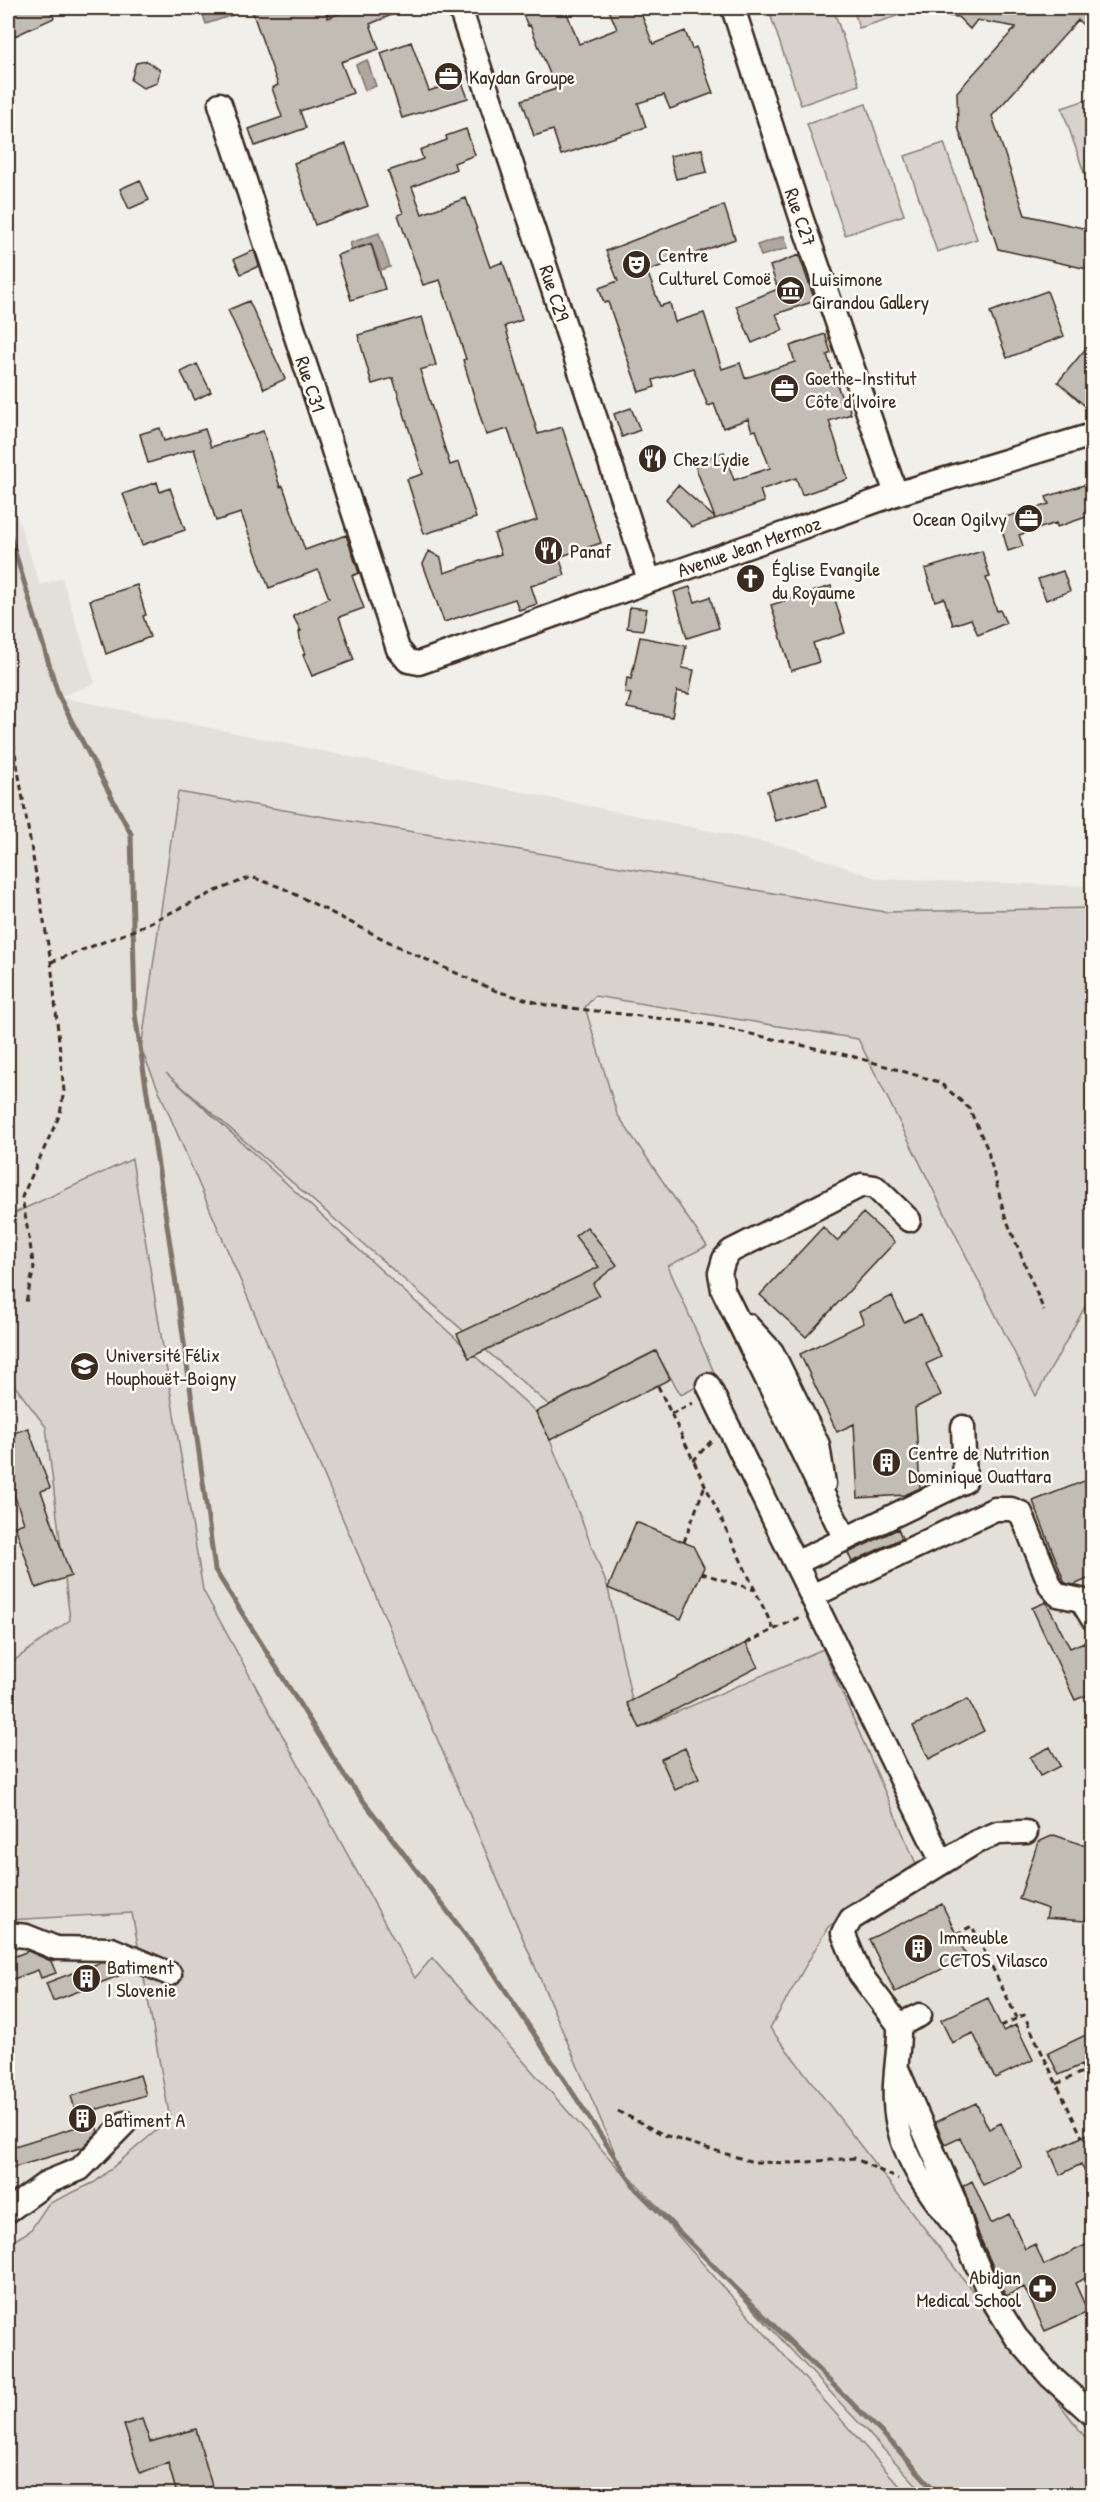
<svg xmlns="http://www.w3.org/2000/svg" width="1100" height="2502" viewBox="0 0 1100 2502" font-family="'Patrick Hand',sans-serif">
  <rect width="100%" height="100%" fill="#f1efea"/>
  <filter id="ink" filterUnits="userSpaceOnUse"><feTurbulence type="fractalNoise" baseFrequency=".0167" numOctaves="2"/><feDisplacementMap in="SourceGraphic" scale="12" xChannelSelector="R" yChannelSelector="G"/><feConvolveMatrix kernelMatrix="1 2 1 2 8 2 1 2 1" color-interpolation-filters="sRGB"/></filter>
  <g filter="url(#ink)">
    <!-- built -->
    <path fill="#e3e0da" d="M8,490L40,585L62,578L95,683L60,697L788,847L879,879L1092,886V2494H8Z"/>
    <!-- green -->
    <path fill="#d7d2cc" stroke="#897e75" stroke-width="1.5" d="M768,8H833L859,85L801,105Z
      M853,8H894L897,16L859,28Z
      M1092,98V189L1090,190L1062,108Z
      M866,104L904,215L845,235L807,124Z
      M944,143L977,239L937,252L905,156Z
      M178,792L885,912L1092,908V1294L1036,1396L858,1039L595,996L585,1007L617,1114L707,1246L668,1266L716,1377L681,1395L655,1351L549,1405L166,1073L536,1412L550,1440L608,1588L636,1719L640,1728L823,1649L917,1866L828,1927L770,2028L1092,2446V2494H925L621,2167L141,1049Z
      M132,1159L203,1590L415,1978L432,1958L907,2494H249L244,2487L202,2494H8V2244L30,2231L48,2204L95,2182L170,2119L132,1913L8,1920V1665L70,1620L46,1427L8,1377V1216Z"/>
    <!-- water -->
    <path fill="#aea69f" stroke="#80746b" stroke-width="1.5" d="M217,8H231L233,15L206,24L202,12Z
      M367,60L376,86L365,90L356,65Z
      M379,233L390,267L381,270L371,243L352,249L350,243Z
      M784,236L788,248L761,256L757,245Z"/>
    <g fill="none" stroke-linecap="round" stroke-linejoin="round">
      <!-- stream -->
      <path stroke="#80746b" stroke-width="5" d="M8,529L59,697L131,834L135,1014L176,1284L215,1570L346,1778L490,1967L636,2189L893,2444L938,2494"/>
    </g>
    <!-- building -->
    <path fill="#c1bcb4" stroke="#3b2a1e" stroke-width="1.5" d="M8,8H49L54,18L8,39Z
      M251,8H324L328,18L354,8H408L370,24L379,49L341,62L353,93L300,111L306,128L255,146L249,129L282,117L272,88L278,85Z
      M520,8H565L579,44L617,29L608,8H639L653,44L685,31L692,49L696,47L713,93L670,109L664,95L638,103L646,127L561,155L553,130L534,136L522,100L556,89L530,25L528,26Z
      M948,8H1092V34L1078,20L992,116L1025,215L1092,230V270L998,249L958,127L957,92L1016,27L977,20L970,29L958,17L949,16Z
      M411,42L429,91L461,80L468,98L402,118L381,53Z
      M147,61L160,70L157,83L143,88L131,80L136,63Z
      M466,129L475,155L454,163L456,169L412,187L422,214L466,198L490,267L503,262L522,320L505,326L538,434L562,427L601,543L559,557L565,575L531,586L537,604L519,610L515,599L444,622L423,564L429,551L441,558L444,573L501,554L494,534L537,520L508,429L486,435L463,360L466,359L440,280L423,285L398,215L403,213L388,171L423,159L420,150L447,140L446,136Z
      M346,144L368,206L315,225L294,163Z
      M702,149L707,172L676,179L670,156Z
      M140,180L149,200L129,209L120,189Z
      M724,205L735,239L647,271L660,306L670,303L675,322L704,313L722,369L740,363L745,378L795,362L790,346L825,334L831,353L827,355L841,396L845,395L851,414L829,421L848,479L802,495L796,478L760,490L764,502L692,527L666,499L678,485L715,518L694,463L724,452L734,480L770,468L756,430L752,431L748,419L723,428L714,404L708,406L693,368L653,380L655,387L639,392L608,302L604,303L599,288L618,281L606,251Z
      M371,244L385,289L351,300L337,255Z
      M254,250L259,266L241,274L234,259Z
      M799,255L815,301L776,314L783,330L752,343L736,306L778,289L770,266Z
      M1047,291L1064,336L1007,358L990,312Z
      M249,301L285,379L264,389L228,310Z
      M422,317L436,365L420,370L450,465L459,462L476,518L424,534L407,479L423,474L393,378L372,384L358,335Z
      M1092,341V398L1085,406L1058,382Z
      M197,364L211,392L195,400L181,372Z
      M631,408L640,430L622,437L614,414Z
      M160,428L164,441L205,429L211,447L263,431L280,487L283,486L305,550L346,535L359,573L352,576L364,608L339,617L354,660L312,676L303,655L305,654L301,644L299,632L301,631L293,616L329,598L318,570L269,588L241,513L216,521L194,449L148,463L140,434Z
      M157,482L160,492L170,488L185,530L142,545L123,494Z
      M1087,484L1092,497V515L1057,527L1056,523L1019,535L1023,546L1008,551L999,519L1049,504L1046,497Z
      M982,551L990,577L986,578L997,611L1000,610L1006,623L978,635L971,619L953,625L944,598L935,601L925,569Z
      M1063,571L1070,591L1046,600L1038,579Z
      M137,585L146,615L143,616L150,637L106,654L90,600Z
      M831,586L845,633L813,643L819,662L791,671L771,605Z
      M690,587L695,602L710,597L719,628L687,638L674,592Z
      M630,607L647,609L643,630L627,628Z
      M640,637L686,646L682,668L694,670L689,694L677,691L672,717L627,708L631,694L625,693L627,678L631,679Z
      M818,777L826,807L775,821L767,791Z
      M863,1213L895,1242L806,1337L760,1295L823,1227L837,1241Z
      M587,1227L617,1265L593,1284L599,1296L469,1358L457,1334L599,1267L575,1236Z
      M892,1296L904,1322L921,1314L941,1357L926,1364L941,1395L915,1408L920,1488L905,1495L858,1498L854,1424L837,1432L800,1354L864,1323L859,1312Z
      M656,1351L670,1379L550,1440L536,1412Z
      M28,1428L50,1488L41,1491L71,1576L36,1588L15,1526L24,1523L8,1477V1435Z
      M1092,1478V1577L1074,1585L1065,1583L1033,1501Z
      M636,1522L693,1546L704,1567L681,1619L608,1588Z
      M898,1529L902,1538L852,1562L848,1553Z
      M1046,1602L1070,1648L1084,1642L1092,1661V1693L1075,1700L1032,1608Z
      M746,1643L758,1667L640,1728L627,1703Z
      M968,1699L984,1731L929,1759L913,1726Z
      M1050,1747L1060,1766L1040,1776L1030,1757Z
      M685,1748L699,1779L675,1790L661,1759Z
      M1054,1835L1092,1848V1912L1085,1921L1046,1918L1048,1909L1019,1899L1038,1842Z
      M942,1904L967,1957L895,1992L869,1939Z
      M28,1951L51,1961L56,1973L41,1978L38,1970L8,1981V1959Z
      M102,1962L125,1970L126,1973L53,2001L46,1983Z
      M988,1998L1003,2031L1016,2025L1033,2060L995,2078L973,2033L952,2043L941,2020Z
      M1092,2032V2090L1081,2065L1059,2075L1048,2053Z
      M140,2075L146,2095L91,2111L98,2132L83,2147L8,2169V2148L80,2126L71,2096Z
      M976,2103L989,2129L1001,2123L1022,2167L983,2185L960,2138L945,2145L935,2122Z
      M1092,2132V2187L1081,2164L1060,2175L1050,2152Z
      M972,2181L991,2223L1009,2214L1025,2249L1035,2244L1044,2265L1092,2242V2275L1075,2283L1088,2312L1045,2331L1024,2287L1006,2296L979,2235L963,2186Z
      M142,2419L150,2442L196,2429L212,2486L177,2494L168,2463L140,2473L124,2425Z"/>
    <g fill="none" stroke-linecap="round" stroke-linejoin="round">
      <defs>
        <path id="minor" d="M460,8L649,580
          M733,8L801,217L896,494
          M220,104L398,649L408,661L419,663L896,494L1092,435
          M747,1325L772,1352L818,1445L824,1484
          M708,1385L942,1862
          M845,1539L723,1290L720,1273L724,1259L731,1251L862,1185L875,1187L909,1220
          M796,1563L965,1481L963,1427
          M812,1596L995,1509H1011L1021,1513L1051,1587L1058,1595L1081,1600L1092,1618
          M8,1934L26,1936L56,1948L111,1949L170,1974
          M899,2025L920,2015
          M898,2071L955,2202L966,2240L991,2297L1016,2337L1050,2376L1092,2414
          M8,2211L48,2182L80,2169L125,2123
          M966,2240C935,2200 897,2156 895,2103C893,2077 900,2051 899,2025L860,1974L843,1933L851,1919L976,1842L998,1833L1026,1832"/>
      </defs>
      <!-- minor casing -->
      <use href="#minor" stroke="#3b2a1e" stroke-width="27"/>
      <!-- path -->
      <path stroke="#3b2a1e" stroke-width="3" stroke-dasharray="6 4.5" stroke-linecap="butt" d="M8,712L51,962L64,1091L60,1114L22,1197L34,1268L26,1302
        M51,962L132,931L216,891L251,877L283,888L403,949L496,991L546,1005L706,1024L855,1057L939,1082L969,1108L987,1148L1005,1216L1044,1311
        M658,1386L774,1630
        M671,1414L693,1403
        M693,1461L712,1440
        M684,1542L705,1485
        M701,1573L755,1590
        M746,1643L800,1617
        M956,1934L972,1926L1017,2018
        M1001,2026L1024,2015L1082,2137
        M1057,2084L1084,2071
        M618,2111L664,2135L753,2162L795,2163L854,2158L898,2179"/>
      <!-- minor -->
      <use href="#minor" stroke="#fdfcf7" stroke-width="22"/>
    </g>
  </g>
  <!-- icons -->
  <defs>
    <symbol id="office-disc" viewBox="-11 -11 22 22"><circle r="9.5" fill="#3b2a1e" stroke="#fdfcf7"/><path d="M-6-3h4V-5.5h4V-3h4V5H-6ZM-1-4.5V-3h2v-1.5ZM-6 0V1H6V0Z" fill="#fff"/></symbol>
    <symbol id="theatre-disc" viewBox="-11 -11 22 22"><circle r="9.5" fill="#3b2a1e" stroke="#fdfcf7"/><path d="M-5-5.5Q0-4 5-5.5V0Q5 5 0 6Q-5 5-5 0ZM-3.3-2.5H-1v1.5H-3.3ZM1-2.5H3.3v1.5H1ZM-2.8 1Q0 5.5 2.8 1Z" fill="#fff"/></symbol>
    <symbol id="museum-disc" viewBox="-11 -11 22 22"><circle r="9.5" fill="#3b2a1e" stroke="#fdfcf7"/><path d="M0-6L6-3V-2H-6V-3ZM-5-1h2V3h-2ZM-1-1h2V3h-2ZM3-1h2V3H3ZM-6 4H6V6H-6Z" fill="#fff"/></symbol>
    <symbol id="restaurant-disc" viewBox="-11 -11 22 22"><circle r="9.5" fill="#3b2a1e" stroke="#fdfcf7"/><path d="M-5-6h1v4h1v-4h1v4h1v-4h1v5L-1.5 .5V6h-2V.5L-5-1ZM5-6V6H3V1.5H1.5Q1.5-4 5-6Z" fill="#fff"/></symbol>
    <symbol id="church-disc" viewBox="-11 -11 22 22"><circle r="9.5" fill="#3b2a1e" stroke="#fdfcf7"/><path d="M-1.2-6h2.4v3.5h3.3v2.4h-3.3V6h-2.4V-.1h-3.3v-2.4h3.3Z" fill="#fff"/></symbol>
    <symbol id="university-disc" viewBox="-11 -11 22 22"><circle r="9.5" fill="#3b2a1e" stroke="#fdfcf7"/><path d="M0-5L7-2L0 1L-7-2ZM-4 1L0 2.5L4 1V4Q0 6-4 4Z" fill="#fff"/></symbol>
    <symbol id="building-disc" viewBox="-11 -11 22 22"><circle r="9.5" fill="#3b2a1e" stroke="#fdfcf7"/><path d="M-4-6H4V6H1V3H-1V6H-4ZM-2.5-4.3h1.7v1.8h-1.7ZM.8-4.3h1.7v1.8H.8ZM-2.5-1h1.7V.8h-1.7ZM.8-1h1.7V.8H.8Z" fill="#fff"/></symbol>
    <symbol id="pharmacy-disc" viewBox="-11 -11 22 22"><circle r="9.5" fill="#3b2a1e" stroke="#fdfcf7"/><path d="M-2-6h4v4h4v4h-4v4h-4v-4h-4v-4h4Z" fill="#fff"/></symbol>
  </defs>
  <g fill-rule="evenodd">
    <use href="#office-disc" x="432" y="60" width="33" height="33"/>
    <use href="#theatre-disc" x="620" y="248" width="33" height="33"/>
    <use href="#museum-disc" x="774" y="274" width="33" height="33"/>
    <use href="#office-disc" x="768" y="372" width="33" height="33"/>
    <use href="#restaurant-disc" x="636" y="442" width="33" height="33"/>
    <use href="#office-disc" x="1012" y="502" width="33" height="33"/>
    <use href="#restaurant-disc" x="532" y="534" width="33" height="33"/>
    <use href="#church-disc" x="734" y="562" width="33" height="33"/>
    <use href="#university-disc" x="68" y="1350" width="33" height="33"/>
    <use href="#building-disc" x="870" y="1446" width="33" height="33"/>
    <use href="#building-disc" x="902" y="1932" width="33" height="33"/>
    <use href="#building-disc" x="70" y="1962" width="33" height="33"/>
    <use href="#building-disc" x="66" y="2102" width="33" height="33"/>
    <use href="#pharmacy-disc" x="1026" y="2272" width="33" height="33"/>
  </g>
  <g text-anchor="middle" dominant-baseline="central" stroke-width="5" stroke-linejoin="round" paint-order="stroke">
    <!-- poi labels -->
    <g font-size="20" fill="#3b2a1e" stroke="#fdfcf7" text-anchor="start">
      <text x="469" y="76">Kaydan Groupe</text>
      <text x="658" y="254">Centre<tspan x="658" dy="23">Culturel Comoë</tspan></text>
      <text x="812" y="278">Luisimone<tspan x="812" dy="23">Girandou Gallery</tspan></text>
      <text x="805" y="377">Goethe-Institut<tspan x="805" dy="23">Côte d’Ivoire</tspan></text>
      <text x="673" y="458">Chez Lydie</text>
      <text x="1007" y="518" text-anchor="end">Ocean Ogilvy</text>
      <text x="570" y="550">Panaf</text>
      <text x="772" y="568">Église Evangile<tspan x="772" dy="23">du Royaume</tspan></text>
      <text x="106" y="1354">Université Félix<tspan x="106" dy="23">Houphouët-Boigny</tspan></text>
      <text x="908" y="1452">Centre de Nutrition<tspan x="908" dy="23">Dominique Ouattara</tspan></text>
      <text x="939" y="1936">Immeuble<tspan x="939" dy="23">CCTOS Vilasco</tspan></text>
      <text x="107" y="1966">Batiment<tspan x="107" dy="23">I Slovenie</tspan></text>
      <text x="104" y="2119">Batiment A</text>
      <text x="1021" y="2276" text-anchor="end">Abidjan<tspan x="1021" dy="23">Medical School</tspan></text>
    </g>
    <!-- street labels -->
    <g font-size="20" fill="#3b2a1e" stroke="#fdfcf7">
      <text transform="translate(801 217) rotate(71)">Rue C27</text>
      <text transform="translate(555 293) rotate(72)">Rue C29</text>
      <text transform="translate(311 384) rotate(72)">Rue C31</text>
      <text transform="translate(749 546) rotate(-19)">Avenue Jean Mermoz</text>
    </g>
  </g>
  <!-- margin -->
  <rect width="1100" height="2502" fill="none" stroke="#fdfcf7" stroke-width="30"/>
  <rect x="15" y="15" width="1070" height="2472" fill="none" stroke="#3b2a1e" stroke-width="2" filter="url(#ink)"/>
</svg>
